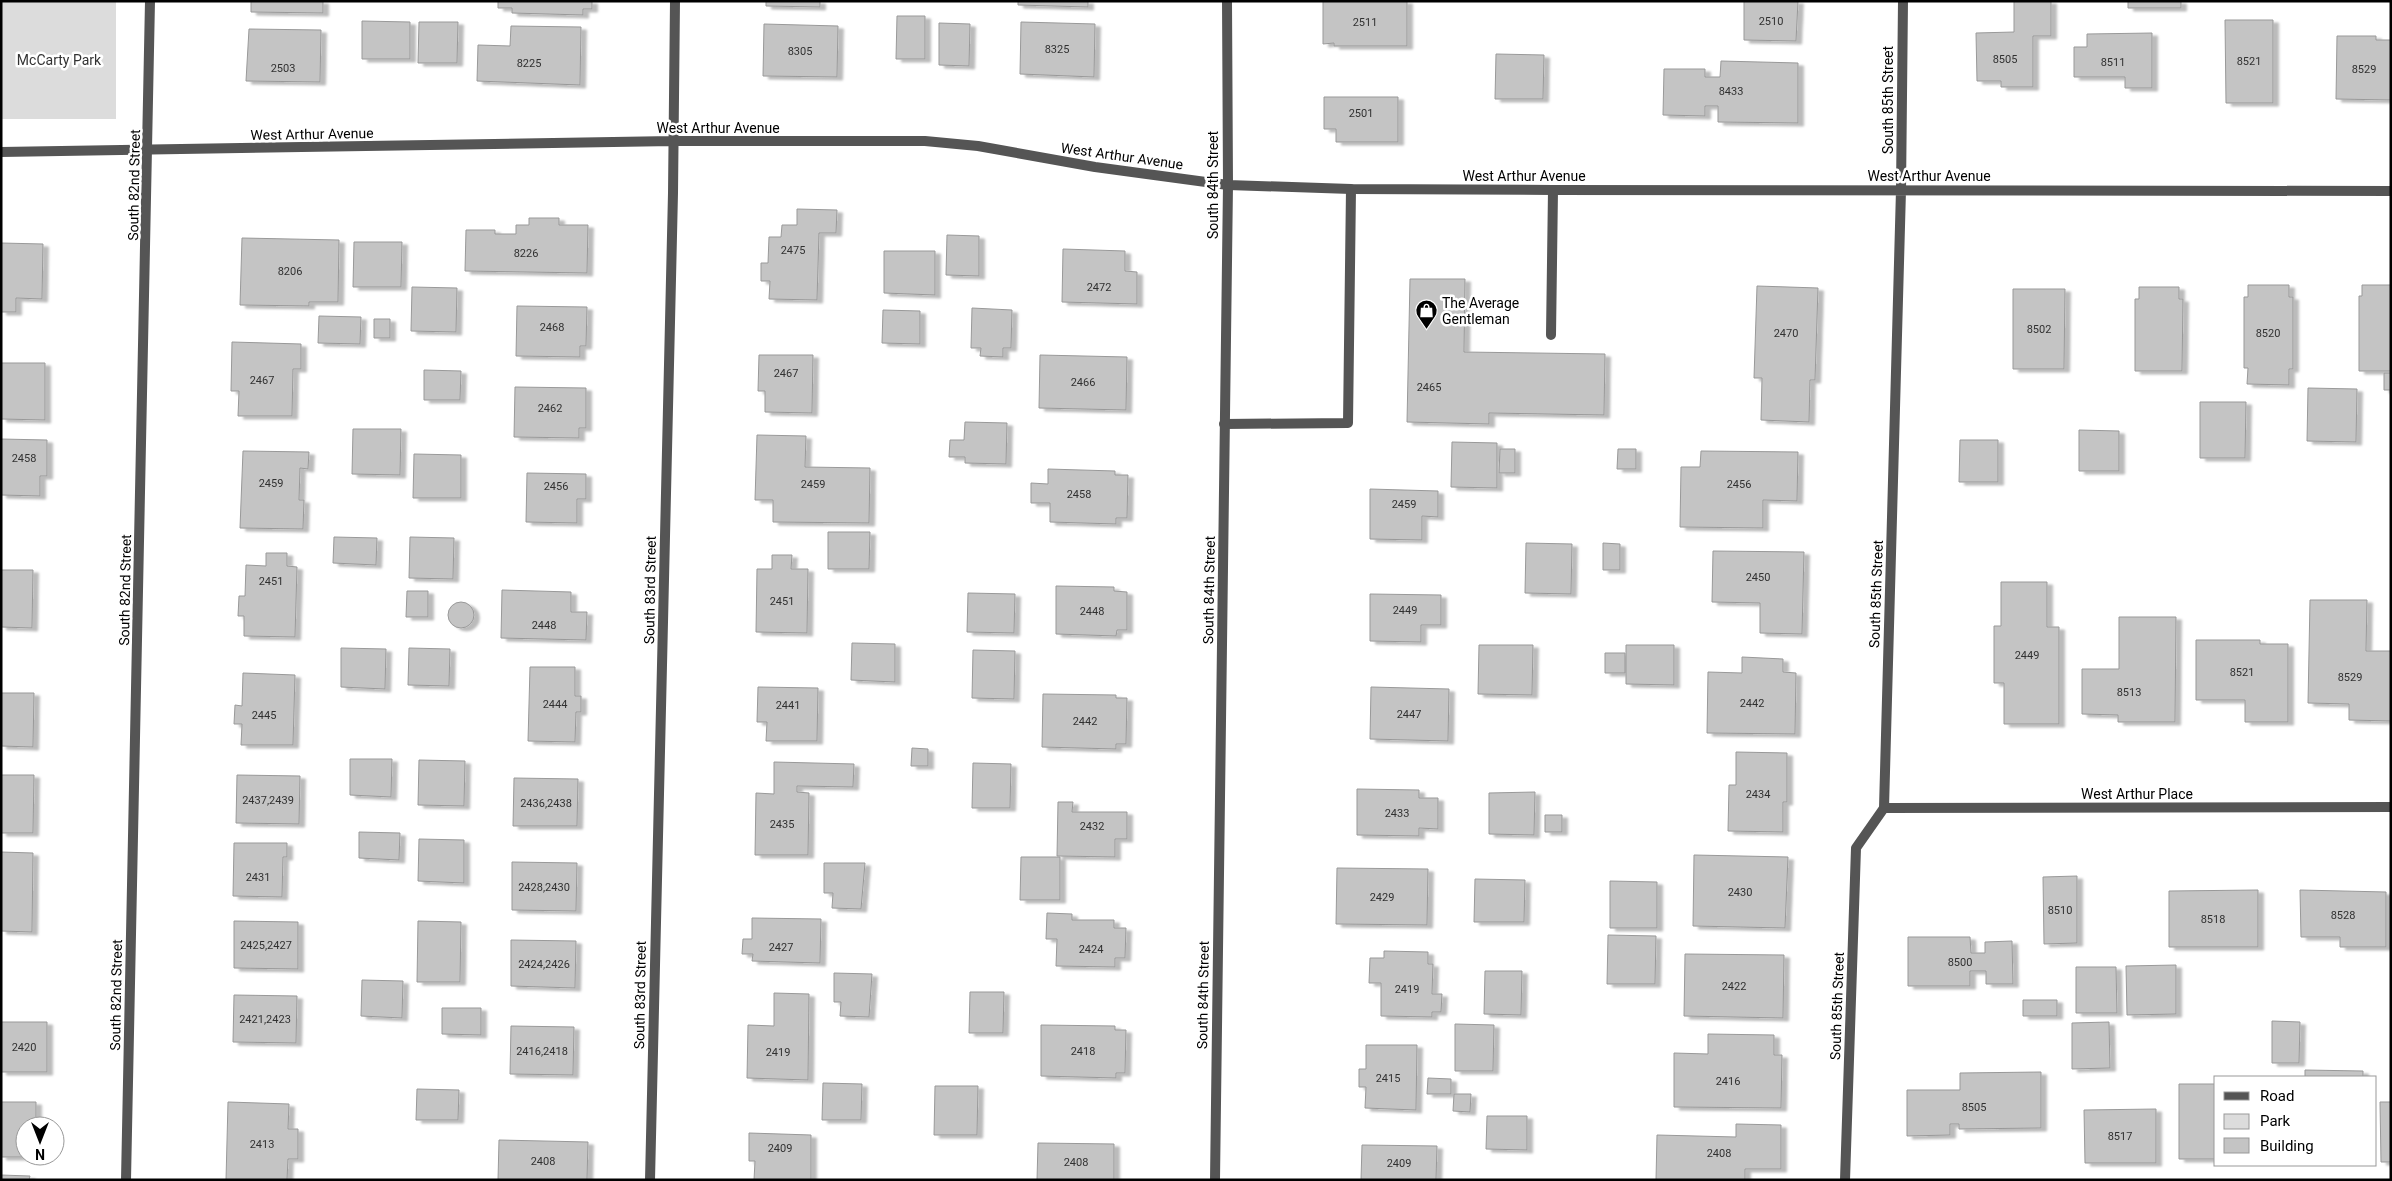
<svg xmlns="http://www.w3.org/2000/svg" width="2392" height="1181" viewBox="0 0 2392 1181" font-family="Roboto,sans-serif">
  <defs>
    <filter id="shadow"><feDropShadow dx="5.5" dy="3" stdDeviation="1" flood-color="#0004"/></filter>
  </defs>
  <rect width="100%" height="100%" fill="#fff"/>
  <!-- green -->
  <path fill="#dcdcdc" d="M1,1H116V119H1Z"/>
  <!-- building -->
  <path fill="#c4c4c4" stroke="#999" filter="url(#shadow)" d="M251,1H323V13L251,12Z
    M498,1H592V9H583V15L512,13V8H498Z
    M766,1H820V7L766,6Z
    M1018,1H1088V7L1018,5Z
    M1323,1H1407V46H1334V43L1323,44Z
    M1744,1H1798L1796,41L1744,40Z
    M2014,1H2051V36H2033V87H2001V81H1977L1976,33L2014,32Z
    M2128,1H2181V8H2128Z
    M897,16H925V59H896Z
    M2225,20H2273V103H2226Z
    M362,21L410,22V59H362Z
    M419,22H458L457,63H418Z
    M1021,22L1095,24L1094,77L1020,74Z
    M939,23L970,24L969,66L939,65Z
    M764,24L838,26L837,77L763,76Z
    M511,26L581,27L580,85L477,81L478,45L510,46Z
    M249,29L321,30L320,82L246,81Z
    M2152,33V88H2125V77H2074V47H2087V34Z
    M2337,36H2376V40H2391V100L2336,99Z
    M1496,54L1544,55L1543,99H1495Z
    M1721,61L1798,63V123L1718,122V106H1705V116L1663,115L1664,69H1705V77H1720Z
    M1324,97H1398V142H1336V129H1324Z
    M797,209L837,210L836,233H819L817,300L769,299L770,281H761V263H768L769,237H781L782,225H797Z
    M529,218H559V225H588L587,273L465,271L466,230H495V234H516V225H529Z
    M947,235L979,236V276L946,275Z
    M242,238L339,240L338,302H309V306L240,305Z
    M354,242H402L401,287H353Z
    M1,243L43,244L42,299L16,298V312H1Z
    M1063,249L1125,251V271L1137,272V304L1062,302Z
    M884,251H935V295L884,293Z
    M1410,279H1465L1464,352L1605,354L1604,415L1489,413V424L1407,422Z
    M2248,285H2289V297H2293V369H2289V385L2247,384L2248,368H2244V297H2248Z
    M2362,285H2391V371H2359V296H2362Z
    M1757,286L1818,288L1815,380H1810L1809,422L1761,420L1762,378H1754Z
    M412,287L457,288L456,332L411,331Z
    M2139,287H2179V299H2183L2182,371H2135V299H2139Z
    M2013,289H2065L2064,369H2013Z
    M517,306L587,307L586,346H580V357L516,356Z
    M972,308L1012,310L1011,348H1003V357L980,356L981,348H971Z
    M883,310L920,311V344L882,343Z
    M319,316L361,317L360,344L318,343Z
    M374,319H390V338H374Z
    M232,342L301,344V369H293L292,416H238L239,391H231Z
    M759,355H813L812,413L765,412V391H758Z
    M1040,355L1127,357L1126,410L1039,408Z
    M1,363H45V420L1,419Z
    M424,370L461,371L460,400H424Z
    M2384,373H2391V390H2384Z
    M515,387L586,388V428H579V438L514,437Z
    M2308,388L2357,389L2356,442L2307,441Z
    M2200,402H2246L2245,458H2200Z
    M965,422L1007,423L1006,464L965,463V457H949L950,440H964Z
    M353,429H401L400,475L352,474Z
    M2079,430L2119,431V471H2079Z
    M757,435L806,436L805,467L870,468L869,523L773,522V500H755Z
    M1,439L47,440V476H40V496L1,495Z
    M1960,440H1998V482H1959Z
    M1452,442L1497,443V488L1451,487Z
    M1500,449H1515V473H1499Z
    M1618,449H1636V469H1617Z
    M243,451L309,452L308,469L300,468L299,500H304L303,529L240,528Z
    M1701,451L1798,452L1797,501L1763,500V528L1680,527L1681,467H1700Z
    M414,454L461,455V498H413Z
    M1048,469L1115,471V475H1128L1127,518H1116V524L1050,522V503H1031V483L1048,484Z
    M527,473L586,474V499H577V523L526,522Z
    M1370,489L1438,491V517L1422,516V540L1370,539Z
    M828,532H870L869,569H828Z
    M334,537L377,538L376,565L333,563Z
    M410,537L454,538L453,579L409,578Z
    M1526,543L1572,544L1571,594L1525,593Z
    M1603,543L1620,544V570H1603Z
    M1713,551L1804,552L1802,634L1760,633V603L1712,602Z
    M266,553H287V566L297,567L295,637L244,636V616H238L239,596H245L246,565L266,566Z
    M772,555H792L791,569H808L807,633L756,632L757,569H772Z
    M1,570H33L32,628L1,627Z
    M2001,582H2047V627H2059V724H2004V683H1994V626H2001Z
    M1056,586L1114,587V591L1127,592V630H1117L1116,636L1056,634Z
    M502,590L571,592V612H587L586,640L501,638Z
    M407,591H428V617H406Z
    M968,593L1015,594L1014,633L967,632Z
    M1370,594L1441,595V625H1421V642L1370,641Z
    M2310,600H2367L2366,651H2391V721L2349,720V704L2308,703Z
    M448 615a13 13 0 1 1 26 0a13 13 0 1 1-26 0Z
    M2119,617H2176L2175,722H2118V715L2082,714V669H2119Z
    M2196,640H2260V644H2288V722H2245V700H2196Z
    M852,643L895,644V682L851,680Z
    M1479,645H1533L1532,695L1478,694Z
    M1626,645H1674V685L1626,684Z
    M341,648L386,649L385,689L341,687Z
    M409,648L450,649L449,686L408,685Z
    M973,650L1015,651L1014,699L972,698Z
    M1605,653H1625V673H1605Z
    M1742,657L1783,659V672L1796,673L1795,734L1707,733L1708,672L1742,673Z
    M530,667H575V696H581V712H576L575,742L528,741Z
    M243,673L295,675L293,745H241L242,724H234L235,705L242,706Z
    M758,687L818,688L817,741H766L767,722H757Z
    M1371,687L1449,689L1448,741L1370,739Z
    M1,693H34L33,747L1,746Z
    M1043,694L1116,695V698H1127L1126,744H1116V749L1042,747Z
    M912,748L928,749V766H911Z
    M1736,752L1787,753V802H1783V832L1728,831L1729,785H1736Z
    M350,759H392L391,797L350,795Z
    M419,760L465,761L464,806L418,805Z
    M774,762L854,764L853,787L797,786V792L809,793L808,855H755L756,793L774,794Z
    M973,763L1011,764L1010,808H972Z
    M1,775H34L33,833H1Z
    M237,775L300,776L299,824L236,823Z
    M514,778L578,779L577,826H513Z
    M1357,789L1419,790V798H1438V829L1419,828V836L1357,835Z
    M1535,792L1534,835L1489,834V793Z
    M1058,802H1073L1072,812H1127V839H1115V857L1057,856Z
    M1545,815H1562V832H1545Z
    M359,832L400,833L399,860L359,858Z
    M419,839L464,840V883L418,881Z
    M234,843H287V857H283L282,897L233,896Z
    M1,852L33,853L32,932L1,931Z
    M1694,855L1788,857L1785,928L1693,926Z
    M1021,857H1060V900H1020Z
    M512,862L577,863L576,911L512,910Z
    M824,863H865L861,909L832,908L833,893H824Z
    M1337,868L1428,869L1427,925L1336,924Z
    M2077,876V943L2044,944L2043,877Z
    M1475,879L1525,880L1524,922H1474Z
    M1610,881L1657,882V928H1610Z
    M2258,890V947H2169V891Z
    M2300,890L2386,892V947H2340V937H2301Z
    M1047,913L1072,914V920H1114V928H1126L1125,958H1115V967L1056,966L1057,939H1046Z
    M752,918L821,919L820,963L752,961L753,954H742L743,939H752Z
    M234,921L298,922V969L234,968Z
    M418,921L461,922L460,982H417Z
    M1608,935L1656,936L1655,984H1607Z
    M1908,937H1970L1971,953H1985V942L2012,941L2013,984H1986V971H1970V986H1908Z
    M511,940L576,941L575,988L511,986Z
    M1384,951L1428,952V964H1433L1432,994H1442L1441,1012H1432V1017L1381,1016V983H1369L1370,958H1384Z
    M1685,954L1784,955L1783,1018L1684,1016Z
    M2176,965V1014L2127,1015L2126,966Z
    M2076,967H2116L2117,1013H2076Z
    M1485,971H1522L1521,1015L1484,1014Z
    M834,973L872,974L869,1017L840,1016L841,1002H834Z
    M362,980L403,981L402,1018L361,1016Z
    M970,992H1004L1003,1033H969Z
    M774,993L809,994L808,1080L747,1078L748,1025L774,1026Z
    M234,995L297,996L296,1043L233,1042Z
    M2023,1000H2057V1016H2023Z
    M442,1008H481V1035L442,1034Z
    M2272,1021L2300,1022L2299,1063H2272Z
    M1,1022H47V1072H1Z
    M2109,1022L2110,1068L2072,1069V1023Z
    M1455,1024L1494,1025L1493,1071H1455Z
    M1041,1025L1115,1026V1030H1126L1125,1073H1116V1078L1041,1076Z
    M511,1026L574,1027L573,1075L510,1074Z
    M1708,1034L1774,1035V1055H1782L1781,1108L1674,1107V1053L1708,1054Z
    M1366,1045H1417L1416,1110L1365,1108L1366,1087H1359V1069H1366Z
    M2305,1070L2363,1071V1077H2305Z
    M2041,1072V1128L1959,1129V1124H1950V1135L1907,1136V1090H1960V1073Z
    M1428,1078L1451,1079V1094H1427Z
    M823,1083L862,1084L861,1120H822Z
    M2179,1084H2216V1159H2179Z
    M935,1086H978L977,1135H934Z
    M417,1089L459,1090L458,1120H416Z
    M1454,1094H1471L1470,1112L1453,1111Z
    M1,1102H36V1126H25V1156L31,1157H1Z
    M228,1102L289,1104L288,1129H298V1159H288L287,1180H226Z
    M2380,1102H2391V1162H2381Z
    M2156,1109V1163H2085L2084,1110Z
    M1487,1116H1527V1150L1486,1149Z
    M1736,1124L1781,1125V1169H1745V1180H1656L1657,1135L1736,1137Z
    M749,1133L811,1135V1180H754L755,1161H749Z
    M499,1140L588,1142L587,1180H498Z
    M1038,1143L1114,1144V1180H1037Z
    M1362,1145L1437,1146L1436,1180H1361Z
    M1,1175L30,1176L29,1180H1Z"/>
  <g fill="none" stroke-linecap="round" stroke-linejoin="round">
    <!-- service -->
    <path stroke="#555" stroke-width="10" d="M1551,335L1553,190
      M1224,424L1348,423L1351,189"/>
    <!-- minor -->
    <path stroke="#555" stroke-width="10" d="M1,152L673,141H925L978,146L1095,167L1228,185L1351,189L1553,190L2391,191
      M1884,808L2391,807
      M126,1180L150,1
      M650,1180L673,193L675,1
      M1845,1180L1856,848L1884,808L1901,190L1903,1"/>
    <!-- tertiary -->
    <path stroke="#555" stroke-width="10" d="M1215,1180L1228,185L1227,1"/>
  </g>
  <!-- icons -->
  <defs>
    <symbol id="shop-pin" viewBox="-11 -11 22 30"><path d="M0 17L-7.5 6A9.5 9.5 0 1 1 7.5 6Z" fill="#000" stroke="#fff"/><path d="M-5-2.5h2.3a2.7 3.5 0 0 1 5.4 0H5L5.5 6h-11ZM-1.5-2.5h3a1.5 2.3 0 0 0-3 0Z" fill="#fff"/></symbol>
  </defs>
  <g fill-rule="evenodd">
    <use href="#shop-pin" x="1414" y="298" width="25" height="34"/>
  </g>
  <g text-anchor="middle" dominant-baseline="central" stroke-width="5" stroke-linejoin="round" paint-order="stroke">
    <!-- number labels -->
    <g font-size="11" fill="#313131">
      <text x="1771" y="21">2510</text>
      <text x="1365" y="22">2511</text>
      <text x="1057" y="49">8325</text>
      <text x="800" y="51">8305</text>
      <text x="2005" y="59">8505</text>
      <text x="2249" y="61">8521</text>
      <text x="2113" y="62">8511</text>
      <text x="529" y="63">8225</text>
      <text x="283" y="68">2503</text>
      <text x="2364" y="69">8529</text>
      <text x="1731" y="91">8433</text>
      <text x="1361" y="113">2501</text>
      <text x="793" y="250">2475</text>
      <text x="526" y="253">8226</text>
      <text x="290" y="271">8206</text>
      <text x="1099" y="287">2472</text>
      <text x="552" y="327">2468</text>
      <text x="2039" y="329">8502</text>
      <text x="1786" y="333">2470</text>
      <text x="2268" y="333">8520</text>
      <text x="786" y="373">2467</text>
      <text x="262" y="380">2467</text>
      <text x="1083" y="382">2466</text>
      <text x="1429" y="387">2465</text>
      <text x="550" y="408">2462</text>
      <text x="24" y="458">2458</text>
      <text x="271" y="483">2459</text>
      <text x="813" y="484">2459</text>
      <text x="1739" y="484">2456</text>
      <text x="556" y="486">2456</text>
      <text x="1079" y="494">2458</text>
      <text x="1404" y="504">2459</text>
      <text x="1758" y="577">2450</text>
      <text x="271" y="581">2451</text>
      <text x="782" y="601">2451</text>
      <text x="1405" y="610">2449</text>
      <text x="1092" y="611">2448</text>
      <text x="544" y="625">2448</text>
      <text x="2027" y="655">2449</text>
      <text x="2242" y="672">8521</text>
      <text x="2350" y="677">8529</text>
      <text x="2129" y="692">8513</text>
      <text x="1752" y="703">2442</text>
      <text x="555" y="704">2444</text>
      <text x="788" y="705">2441</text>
      <text x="1409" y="714">2447</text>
      <text x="264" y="715">2445</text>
      <text x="1085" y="721">2442</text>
      <text x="1758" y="794">2434</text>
      <text x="268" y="800">2437,2439</text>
      <text x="546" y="803">2436,2438</text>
      <text x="1397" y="813">2433</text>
      <text x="782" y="824">2435</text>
      <text x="1092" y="826">2432</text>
      <text x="258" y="877">2431</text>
      <text x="544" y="887">2428,2430</text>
      <text x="1740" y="892">2430</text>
      <text x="1382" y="897">2429</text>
      <text x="2060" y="910">8510</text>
      <text x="2343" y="915">8528</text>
      <text x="2213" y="919">8518</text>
      <text x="266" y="945">2425,2427</text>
      <text x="781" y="947">2427</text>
      <text x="1091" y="949">2424</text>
      <text x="1960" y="962">8500</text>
      <text x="544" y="964">2424,2426</text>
      <text x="1734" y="986">2422</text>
      <text x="1407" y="989">2419</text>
      <text x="265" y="1019">2421,2423</text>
      <text x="24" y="1047">2420</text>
      <text x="542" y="1051">2416,2418</text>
      <text x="1083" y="1051">2418</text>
      <text x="778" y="1052">2419</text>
      <text x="1388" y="1078">2415</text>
      <text x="1728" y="1081">2416</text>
      <text x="1974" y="1107">8505</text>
      <text x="2120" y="1136">8517</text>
      <text x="262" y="1144">2413</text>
      <text x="780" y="1148">2409</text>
      <text x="1719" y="1153">2408</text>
      <text x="543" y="1161">2408</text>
      <text x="1076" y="1162">2408</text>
      <text x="1399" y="1163">2409</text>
    </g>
    <!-- park labels -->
    <g font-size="14" fill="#333" stroke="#fff">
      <text x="59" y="60">McCarty Park</text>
    </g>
    <!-- street labels -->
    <g font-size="14" fill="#000" stroke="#fff">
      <text transform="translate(1888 100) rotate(-90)">South 85th Street</text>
      <text x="718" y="128">West Arthur Avenue</text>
      <text transform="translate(312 134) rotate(-1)">West Arthur Avenue</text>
      <text transform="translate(1122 156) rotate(8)">West Arthur Avenue</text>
      <text x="1524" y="176">West Arthur Avenue</text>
      <text x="1929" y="176">West Arthur Avenue</text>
      <text transform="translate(134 185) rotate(-89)">South 82nd Street</text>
      <text transform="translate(1213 185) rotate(-90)">South 84th Street</text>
      <text transform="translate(125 590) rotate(-89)">South 82nd Street</text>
      <text transform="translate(650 590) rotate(-89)">South 83rd Street</text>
      <text transform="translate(1209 590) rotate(-89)">South 84th Street</text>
      <text transform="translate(1876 594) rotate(-88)">South 85th Street</text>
      <text x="2137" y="794">West Arthur Place</text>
      <text transform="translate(116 995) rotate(-89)">South 82nd Street</text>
      <text transform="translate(640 995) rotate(-89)">South 83rd Street</text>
      <text transform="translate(1203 995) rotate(-89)">South 84th Street</text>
      <text transform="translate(1837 1006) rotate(-88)">South 85th Street</text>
    </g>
    <!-- poi labels -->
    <g font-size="14" fill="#000" stroke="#fff" text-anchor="start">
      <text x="1442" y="303">The Average<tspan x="1442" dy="16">Gentleman</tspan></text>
    </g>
  </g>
  <!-- border -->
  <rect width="2392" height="1181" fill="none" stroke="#000000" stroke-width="5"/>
  <!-- legend -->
  <rect x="2214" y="1076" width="162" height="90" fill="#ffffff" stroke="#999999"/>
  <rect x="2224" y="1092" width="25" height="8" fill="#555555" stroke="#999999"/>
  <text x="2260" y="1101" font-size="15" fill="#000000">Road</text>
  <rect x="2224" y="1114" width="25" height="15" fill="#dcdcdc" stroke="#999999"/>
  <text x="2260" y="1126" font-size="15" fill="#000000">Park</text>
  <rect x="2224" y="1138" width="25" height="15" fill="#c4c4c4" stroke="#999999"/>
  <text x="2260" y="1151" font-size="15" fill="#000000">Building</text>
  <!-- north arrow -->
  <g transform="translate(40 1141) rotate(180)"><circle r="24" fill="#ffffff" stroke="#999999"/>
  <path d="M0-4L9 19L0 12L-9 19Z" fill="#000000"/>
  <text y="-8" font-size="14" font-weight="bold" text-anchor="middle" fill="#000000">N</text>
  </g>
</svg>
